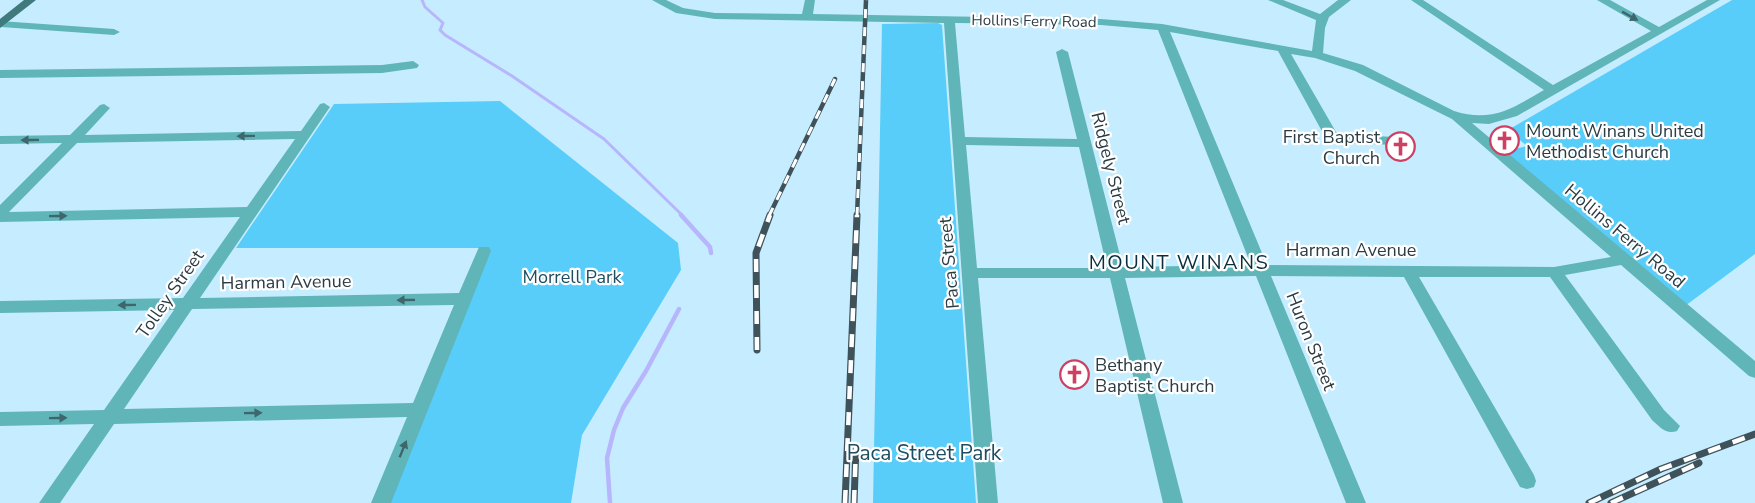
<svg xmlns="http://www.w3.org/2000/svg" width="1755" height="503" viewBox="0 0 1755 503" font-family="'Nunito Sans',sans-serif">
  <rect width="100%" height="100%" fill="#c6edff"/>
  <!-- green -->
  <path fill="#58cdfa" d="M1732,0H1755V254L1685,306L1503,152L1527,146L1508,130Z
    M938,23L942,25L976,503H873L882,24Z
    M500,101L678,243L681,270L582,435L571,503H386L487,248H236L334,104Z"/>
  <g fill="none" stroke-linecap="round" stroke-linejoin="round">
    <!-- stream-far1 -->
    <path stroke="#b7b6fd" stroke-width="3" d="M422,0L425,7L443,23L440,30L445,35L512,76L604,139L683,216"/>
    <!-- stream -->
    <path stroke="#b7b6fd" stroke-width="4.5" d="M681,215L710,247L711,253
      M610,503L607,458L614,430L623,408L646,371L679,309"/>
    <!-- minor -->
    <path fill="#60b5b8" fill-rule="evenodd" d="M652,0H666L683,8L715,13L802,14L805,0H815L813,14L1101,19L1162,24L1312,51L1316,20L1268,0H1283L1320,14L1338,0H1351L1329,17L1325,28L1323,53L1363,65L1454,111C1492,123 1513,108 1544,90L1411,0H1423L1553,85L1651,31L1597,0H1610L1659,27L1707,0H1720L1517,116L1489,124L1472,123L1755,361V378L1749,376L1621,265L1565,275L1664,410L1680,426L1677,431C1666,435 1660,427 1652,420L1550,277H1419L1534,475L1536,481L1534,487L1527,489L1520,487L1404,277L1271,276L1366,503H1346L1256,276L1125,278L1183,503H1163L1110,278H978L998,503H978L944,23L715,19L676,13ZM955,23L1101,25L1158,30L1251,265L1123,267L1068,52L1062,49L1056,52L1077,139L965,137ZM1170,32L1278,51L1324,135L1341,143L1398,145L1405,141L1398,137L1343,135L1336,132L1291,54L1315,58L1355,71L1452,119L1611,257L1554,267L1267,265ZM966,145L1079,147L1107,268H977Z
      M0,21L114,29L120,32L114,35L1,27Z
      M413,61L419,65L417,68L382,73L0,78V70L382,65Z
      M324,103L330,107L200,298L459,293L479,247H489L491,251L391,503H371L407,417L114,424L60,503H39L94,424L0,426V412L104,410L174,310L0,313V301L183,298L240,217L0,222V205L62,143L0,144V136L70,135L100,105L104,104L110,108L85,135L301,131L320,104ZM295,139L247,207L9,212L77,143ZM454,305L413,403L124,409L192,309Z"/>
    <!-- major -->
    <path fill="#3f7b7d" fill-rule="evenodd" d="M24,0H36L0,28V19Z"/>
    <defs>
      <path id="rail-far1" d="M769,216L835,79
        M857,216L866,0"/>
      <path id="rail" d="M757,350L756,253L770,215
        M845,503L857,215
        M854,503L856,446
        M1589,503L1661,469L1755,434
        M1611,503L1699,463"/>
    </defs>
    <!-- rail-far1 casing -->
    <use href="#rail-far1" stroke="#3f525a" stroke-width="4.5"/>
    <!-- rail casing -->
    <use href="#rail" stroke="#3f525a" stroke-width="7"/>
    <!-- rail-far1 -->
    <use href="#rail-far1" stroke="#fff" stroke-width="3" stroke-dasharray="9" stroke-linecap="butt"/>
    <!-- rail -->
    <use href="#rail" stroke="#fff" stroke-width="4.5" stroke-dasharray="13" stroke-linecap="butt"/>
  </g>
  <!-- one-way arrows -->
  <defs><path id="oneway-solid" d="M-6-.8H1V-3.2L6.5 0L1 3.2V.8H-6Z" transform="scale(1.5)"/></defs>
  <g fill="#3e666c">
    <use href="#oneway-solid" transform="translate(1630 16) rotate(29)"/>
    <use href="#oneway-solid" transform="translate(246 136) rotate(179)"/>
    <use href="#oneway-solid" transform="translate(30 140) rotate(179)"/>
    <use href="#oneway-solid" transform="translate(58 216) rotate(-1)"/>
    <use href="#oneway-solid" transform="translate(406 300) rotate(179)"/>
    <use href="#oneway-solid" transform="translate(127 305) rotate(179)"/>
    <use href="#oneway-solid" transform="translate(253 413) rotate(-1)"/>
    <use href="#oneway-solid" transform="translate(58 418) rotate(-1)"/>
    <use href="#oneway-solid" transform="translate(403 449) rotate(-68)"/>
  </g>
  <!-- icons -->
  <defs>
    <symbol id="church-ring" viewBox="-11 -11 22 22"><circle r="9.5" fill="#fff" stroke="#ce3f62" stroke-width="1.5"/><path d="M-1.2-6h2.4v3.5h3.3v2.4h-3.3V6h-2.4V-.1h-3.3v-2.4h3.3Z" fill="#ce3f62"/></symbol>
  </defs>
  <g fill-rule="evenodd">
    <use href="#church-ring" x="1488" y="124" width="33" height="33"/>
    <use href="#church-ring" x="1384" y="130" width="33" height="33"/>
    <use href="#church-ring" x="1058" y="358" width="33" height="33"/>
  </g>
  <g text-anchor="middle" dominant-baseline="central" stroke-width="4.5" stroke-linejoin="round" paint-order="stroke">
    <!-- far-street labels -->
    <g font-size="15" fill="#2c3c43" stroke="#fff">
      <text transform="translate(1034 21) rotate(1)">Hollins Ferry Road</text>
    </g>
    <!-- poi labels -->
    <g font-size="18" fill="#2c3c43" stroke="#fff" text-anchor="start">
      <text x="1526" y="131">Mount Winans United<tspan x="1526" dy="21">Methodist Church</tspan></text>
      <text x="1380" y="137" text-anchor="end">First Baptist<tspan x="1380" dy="21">Church</tspan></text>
      <text x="1095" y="365">Bethany<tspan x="1095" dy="21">Baptist Church</tspan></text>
    </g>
    <!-- street labels -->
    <g font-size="18" fill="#2c3c43" stroke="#fff">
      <text transform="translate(1111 168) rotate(76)">Ridgely Street</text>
      <text transform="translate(1625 236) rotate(40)">Hollins Ferry Road</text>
      <text x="1351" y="250">Harman Avenue</text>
      <text transform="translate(949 263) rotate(-95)">Paca Street</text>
      <text transform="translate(286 282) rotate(-1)">Harman Avenue</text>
      <text transform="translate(170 294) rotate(-55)">Tolley Street</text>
      <text transform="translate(1311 341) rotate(68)">Huron Street</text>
    </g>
    <!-- park labels -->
    <g font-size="18" fill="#1c4d61" stroke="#fff">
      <text x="572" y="277">Morrell Park</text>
    </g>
    <!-- neighbourhood labels -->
    <g font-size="20" letter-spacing="1.5" fill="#092e3c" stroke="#fff">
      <text x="1179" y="262">MOUNT WINANS</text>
    </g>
    <!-- near-park labels -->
    <g font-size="21" fill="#1c4d61" stroke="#fff">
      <text x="924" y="453">Paca Street Park</text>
    </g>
  </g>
</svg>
